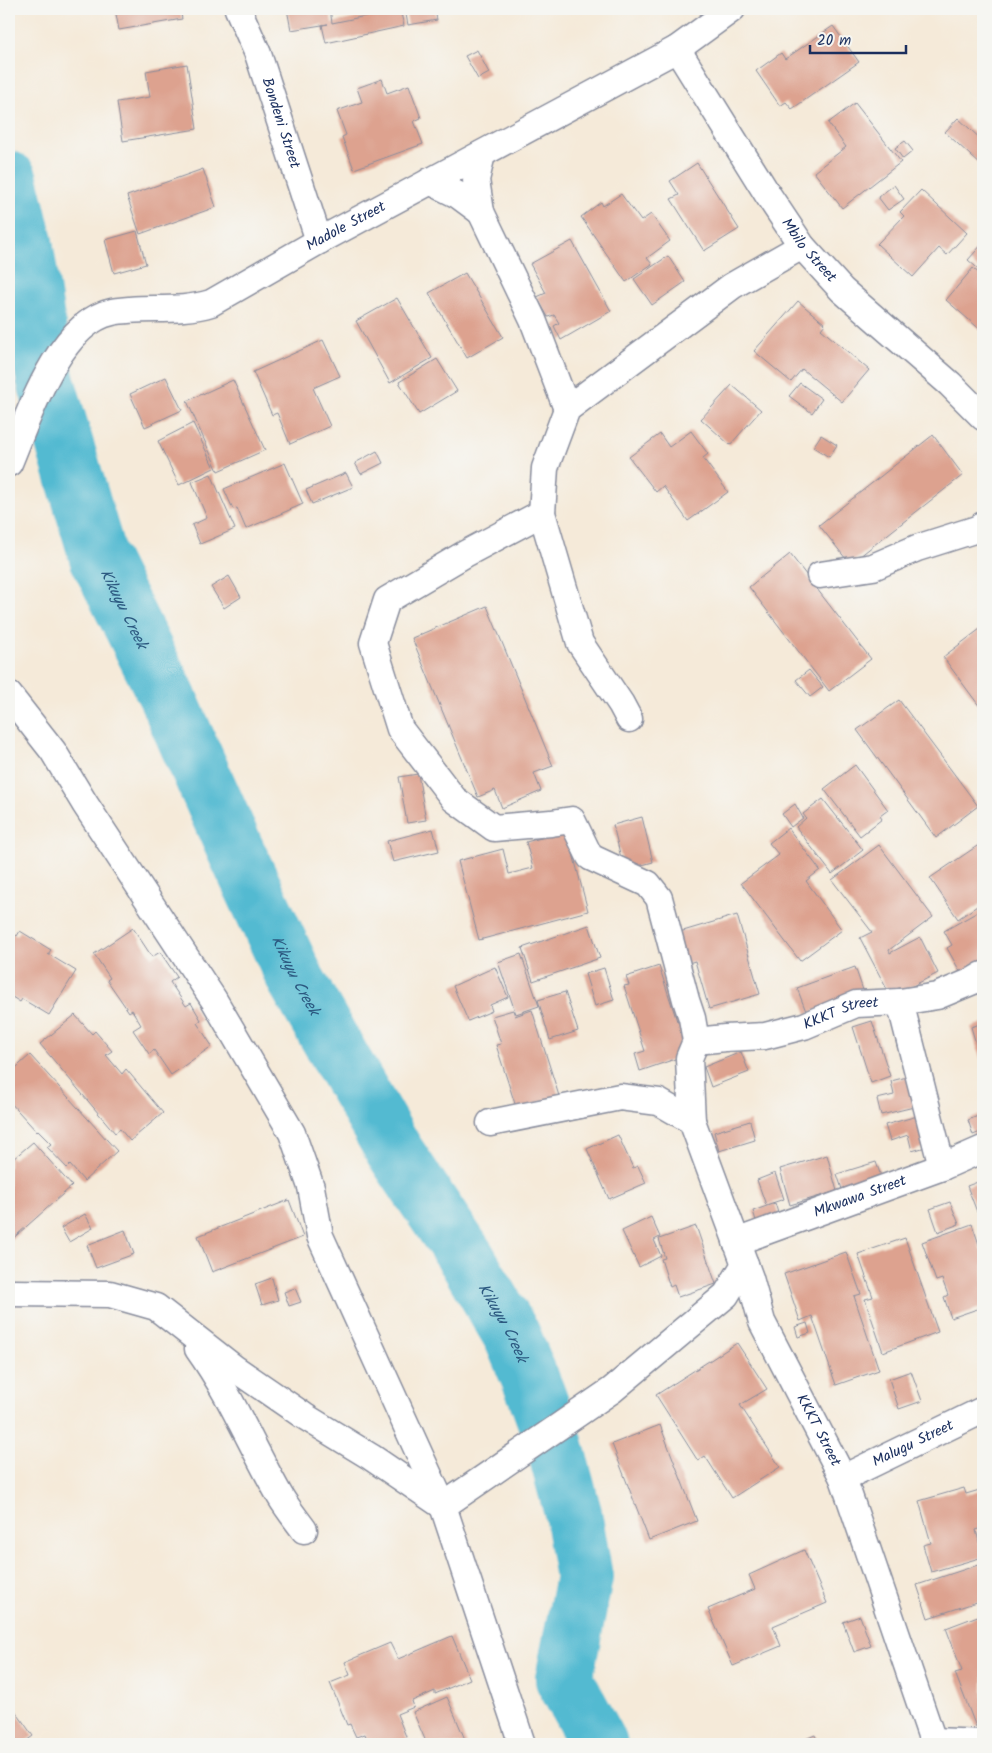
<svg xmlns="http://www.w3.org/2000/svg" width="992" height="1753" viewBox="0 0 992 1753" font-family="Kalam,sans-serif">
  <rect width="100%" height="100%" fill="#f6f6f2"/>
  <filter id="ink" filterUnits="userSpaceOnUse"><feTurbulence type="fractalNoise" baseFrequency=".02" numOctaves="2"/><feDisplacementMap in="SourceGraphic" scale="10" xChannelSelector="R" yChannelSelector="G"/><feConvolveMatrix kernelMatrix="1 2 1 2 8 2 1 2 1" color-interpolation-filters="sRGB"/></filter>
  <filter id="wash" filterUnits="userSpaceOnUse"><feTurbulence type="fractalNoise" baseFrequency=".0096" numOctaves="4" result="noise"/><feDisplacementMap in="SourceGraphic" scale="20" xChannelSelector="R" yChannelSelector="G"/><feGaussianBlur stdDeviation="1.12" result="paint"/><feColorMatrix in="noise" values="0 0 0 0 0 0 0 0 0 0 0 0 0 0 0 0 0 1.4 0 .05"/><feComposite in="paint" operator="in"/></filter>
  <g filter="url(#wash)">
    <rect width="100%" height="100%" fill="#f5ead9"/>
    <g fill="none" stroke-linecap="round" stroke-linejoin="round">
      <!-- river -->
      <path stroke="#53bad1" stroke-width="58" id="s1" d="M9,180L24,242L45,378L98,557L167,696L235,849L296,980L395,1152L467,1259L512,1336L536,1393L555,1446L573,1513L584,1577L564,1679L599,1744"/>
    </g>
    <g id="blocks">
      <!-- building -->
      <path fill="#dda28f" d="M115,9H180L182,19L119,30Z
        M287,9H330L332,23L400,9L404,26L326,43L322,25L328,24L291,30Z
        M368,9H388V10L368,13Z
        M405,9H435L437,20L408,25Z
        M833,26L859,62L792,109L786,102L780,106L756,71L781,53L785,59Z
        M477,50L489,73L478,79L465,56Z
        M187,64L197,129L123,141L117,102L150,97L146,71Z
        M382,79L387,93L409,85L421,118L414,121L423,144L354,169L342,137L346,135L337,111L362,102L357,88Z
        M855,103L901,162L842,208L814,172L846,147L828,123Z
        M958,118L983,141V167L945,132Z
        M905,141L913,151L903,159L895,148Z
        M697,163L739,229L704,251L671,199L679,195L670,181Z
        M203,169L216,207L140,234L127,196Z
        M894,185L904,199L888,210L878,197Z
        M921,190L967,233L947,255L939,248L913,277L877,244L904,216L900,212Z
        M621,194L641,221L651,214L670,241L647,258L652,264L626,282L581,217L601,202L603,206Z
        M137,231L146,264L114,273L105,240Z
        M572,241L611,311L561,340L554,326L559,323L554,315L548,317L537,297L546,293L530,264Z
        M983,243V273L968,260Z
        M668,256L685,282L652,305L634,279Z
        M973,268L983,277V332L946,300Z
        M465,273L503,337L467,358L429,293Z
        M397,298L432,358L390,383L356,321Z
        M798,301L825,324L821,329L869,370L842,402L802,369L791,382L754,351Z
        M323,340L340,376L313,388L330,426L290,444L277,413L272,415L253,372Z
        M437,359L457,391L419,414L399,382Z
        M166,377L182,410L145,427L130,394Z
        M233,380L265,450L218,471L187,401Z
        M800,383L822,399L812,413L789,396Z
        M732,385L761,410L730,445L701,419Z
        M193,423L214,468L179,485L158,441Z
        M691,431L708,454L703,458L728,492L688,521L663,486L656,492L629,457L660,434L669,447Z
        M821,435L837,445L829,457L813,447Z
        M933,435L963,475L850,564L819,525Z
        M377,451L383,463L361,474L355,463Z
        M285,463L303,504L246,529L237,508L233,509L224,489Z
        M346,473L353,487L312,504L306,490Z
        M211,474L235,529L200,544L192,525L207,518L192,482Z
        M790,554L871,659L829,691L749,587Z
        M229,576L241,597L224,608L211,587Z
        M487,606L553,766L534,773L541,791L502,808L495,790L478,797L412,638Z
        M980,629L983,633V711L943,657Z
        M809,670L823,687L810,697L796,680Z
        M899,700L978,806L936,838L857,730Z
        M855,765L888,810L880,816L882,819L860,836L824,789Z
        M418,774L426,820L407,823L399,777Z
        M823,799L863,850L832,874L796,827L806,818L803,814Z
        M795,804L803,818L791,827L782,814Z
        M642,817L653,862L624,870L613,825Z
        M788,828L820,870L806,881L842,930L800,961L741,883L779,855L769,843Z
        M433,829L439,851L393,862L387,841Z
        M567,831L588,911L479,940L458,861L503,849L509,874L533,868L526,842Z
        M983,842V902L958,919L930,878Z
        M879,845L933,917L889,950L890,953L920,937L938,973L891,997L860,938L872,932L832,880Z
        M983,909V966L963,977L947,948L952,945L944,931Z
        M737,915L760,994L709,1009L695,961L682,965L673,934Z
        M589,925L600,958L533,981L522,948Z
        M133,928L152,957L160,952L177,977L170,982L186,1006L191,1003L201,1020L197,1023L212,1046L171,1075L154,1050L149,1054L133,1030L141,1025L132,1010L129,1012L107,980L110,978L94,954Z
        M9,931L17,936L20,931L51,950L48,954L76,971L49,1015L22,999L20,1002L9,995Z
        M521,954L539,1006L516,1014L498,962Z
        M659,966L677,1021L686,1018L694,1042L678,1047L681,1057L640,1071L635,1054L645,1051L624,986L629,985L626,977Z
        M495,967L508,997L490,1005L492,1011L468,1021L453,986Z
        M855,967L864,993L807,1014L797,988Z
        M604,968L614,1000L595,1006L585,974Z
        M565,992L578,1031L550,1040L538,1000Z
        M513,1010L515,1016L532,1010L559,1096L517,1110L496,1045L501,1044L492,1016Z
        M75,1015L92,1034L95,1031L112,1051L106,1055L122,1074L126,1069L163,1113L130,1141L120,1129L115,1133L40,1044Z
        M872,1021L890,1076L871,1083L853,1027Z
        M983,1023V1067L971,1027Z
        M741,1052L749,1072L711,1087L704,1067Z
        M30,1055L117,1151L84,1181L70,1165L67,1168L47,1147L51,1144L38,1131L37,1132L9,1101V1074Z
        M911,1076L918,1106L881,1115L877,1099L894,1095L891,1081Z
        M983,1114V1131L973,1135L968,1120Z
        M921,1115L929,1146L912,1151L908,1135L890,1141L885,1125Z
        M750,1121L755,1140L719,1151L714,1132Z
        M618,1135L633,1168L638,1166L646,1183L609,1199L587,1149Z
        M33,1142L72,1186L9,1242V1155L13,1159Z
        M827,1155L837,1191L790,1205L780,1169Z
        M876,1162L882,1179L843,1192L837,1174Z
        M775,1173L784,1199L766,1205L757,1180Z
        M983,1180V1215L979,1217L967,1186Z
        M289,1200L303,1237L212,1272L198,1236Z
        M950,1202L959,1224L938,1232L930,1209Z
        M775,1203L779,1216L757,1224L753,1211Z
        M85,1214L93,1228L69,1242L61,1228Z
        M651,1217L660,1237L654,1240L661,1256L639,1267L622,1231Z
        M972,1224L983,1256V1307L951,1318L944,1297L948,1295L942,1279L936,1281L922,1242Z
        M696,1226L716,1284L678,1297L674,1285L670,1287L661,1259L665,1258L659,1239Z
        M125,1230L134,1254L96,1268L87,1245Z
        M905,1238L938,1332L883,1352L865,1299L873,1297L858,1254Z
        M846,1252L861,1294L854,1296L879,1370L836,1385L812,1316L800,1321L784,1274Z
        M272,1278L278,1300L262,1305L255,1284Z
        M295,1288L301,1302L289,1306L284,1292Z
        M807,1323L810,1333L798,1337L795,1327Z
        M737,1343L767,1389L740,1405L780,1467L732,1498L705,1456L698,1461L656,1395Z
        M911,1371L922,1401L899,1409L889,1379Z
        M660,1425L697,1521L649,1540L612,1444Z
        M964,1488L966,1494L983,1489V1528L976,1530L983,1557L931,1572L923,1545L931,1543L919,1501Z
        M804,1550L827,1603L773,1626L781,1646L733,1666L708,1609L755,1589L749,1575Z
        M981,1564L983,1571V1600L928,1618L917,1585Z
        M983,1614V1724L976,1727L955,1673L962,1671L946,1628Z
        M860,1616L871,1646L854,1652L843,1622Z
        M452,1636L470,1679L435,1694V1691L412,1701L414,1707L397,1714L409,1744H369L365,1734L356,1737L350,1724L347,1725L330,1683L350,1675L345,1662L390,1643L398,1659Z
        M447,1697L467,1744H427L413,1712Z
        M9,1702L33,1736L22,1744H15L9,1735Z
        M815,1735L819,1744H793Z"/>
    </g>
  </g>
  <g filter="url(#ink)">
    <use href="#blocks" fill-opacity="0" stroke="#888c9c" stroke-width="1"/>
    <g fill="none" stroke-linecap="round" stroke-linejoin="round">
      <defs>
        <g id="street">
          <path id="s2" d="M238,9L258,54L319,241"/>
          <path id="s3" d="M677,49L768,195L802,246L842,290L950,384L983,417"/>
          <path d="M430,181L458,195L481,212L476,180L482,154"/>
          <path d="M481,212L533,320L567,409"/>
          <path id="s4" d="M9,463C28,418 58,323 112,312C144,306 179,313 211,303L319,241L677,49L732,9"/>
          <path d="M542,513L465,554L387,600L373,643L400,729L454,799L494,828L551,823L572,820L590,857L648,884L659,898L686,1000L692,1018L696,1041L689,1058L692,1121"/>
          <path d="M820,575L873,567L917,548L977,529L983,525"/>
          <path d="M9,695L53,751L85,804L214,1000L292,1133L311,1187L320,1236L443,1506L522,1744"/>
          <path d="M629,719L621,704L580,643L542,513L545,468L567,409L732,286L802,246"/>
          <path d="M900,1002L942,1167"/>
          <path id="s5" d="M696,1041L725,1038L765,1036L804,1026L856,1004L900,1002L937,996L973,981L983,975"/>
          <path id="s6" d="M490,1123L620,1097L659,1102L692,1121L750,1278L762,1322L843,1478L934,1744"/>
          <path id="s7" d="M736,1242L942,1167L983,1149"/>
          <path d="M9,1293L110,1294L156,1307L234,1368L304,1416L371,1457L443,1506L612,1390L726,1295L745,1264"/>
          <path d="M198,1349C231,1395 252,1447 280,1496C287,1508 296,1519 304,1530"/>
          <path id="s8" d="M843,1478L983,1410"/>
          <path d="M933,1741L983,1743"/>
        </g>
      </defs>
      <!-- street casing -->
      <use href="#street" stroke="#888c9c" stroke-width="29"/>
      <!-- street -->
      <use href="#street" stroke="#fff" stroke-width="26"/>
    </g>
  </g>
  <g text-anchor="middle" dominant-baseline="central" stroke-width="4" stroke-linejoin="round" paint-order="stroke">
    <!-- street labels -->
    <g font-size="15" fill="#1b2f5e" stroke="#f6f6f2">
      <text stroke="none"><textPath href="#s2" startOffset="122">Bondeni Street</textPath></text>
      <text stroke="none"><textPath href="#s4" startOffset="444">Madole Street</textPath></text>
      <text stroke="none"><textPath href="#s3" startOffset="241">Mbilo Street</textPath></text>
      <text stroke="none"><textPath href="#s5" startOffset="149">KKKT Street</textPath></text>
      <text stroke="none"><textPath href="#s7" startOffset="132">Mkwawa Street</textPath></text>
      <text stroke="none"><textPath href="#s6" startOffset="545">KKKT Street</textPath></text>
      <text stroke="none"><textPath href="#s8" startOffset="78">Malugu Street</textPath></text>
    </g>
    <!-- water labels -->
    <g font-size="16" font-style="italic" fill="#2c5980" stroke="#f6f6f2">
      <text stroke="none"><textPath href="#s1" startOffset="446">Kikuyu Creek</textPath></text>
      <text stroke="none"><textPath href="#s1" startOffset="851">Kikuyu Creek</textPath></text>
      <text stroke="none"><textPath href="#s1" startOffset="1256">Kikuyu Creek</textPath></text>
    </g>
  </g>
  <!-- margin -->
  <rect width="992" height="1753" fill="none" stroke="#f6f6f2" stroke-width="30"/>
  <!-- scale -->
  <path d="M810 45v8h96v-8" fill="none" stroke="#1b2f5e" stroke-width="2.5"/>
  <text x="817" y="45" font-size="15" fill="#1b2f5e" stroke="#f6f6f2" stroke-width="4" paint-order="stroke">20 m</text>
</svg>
